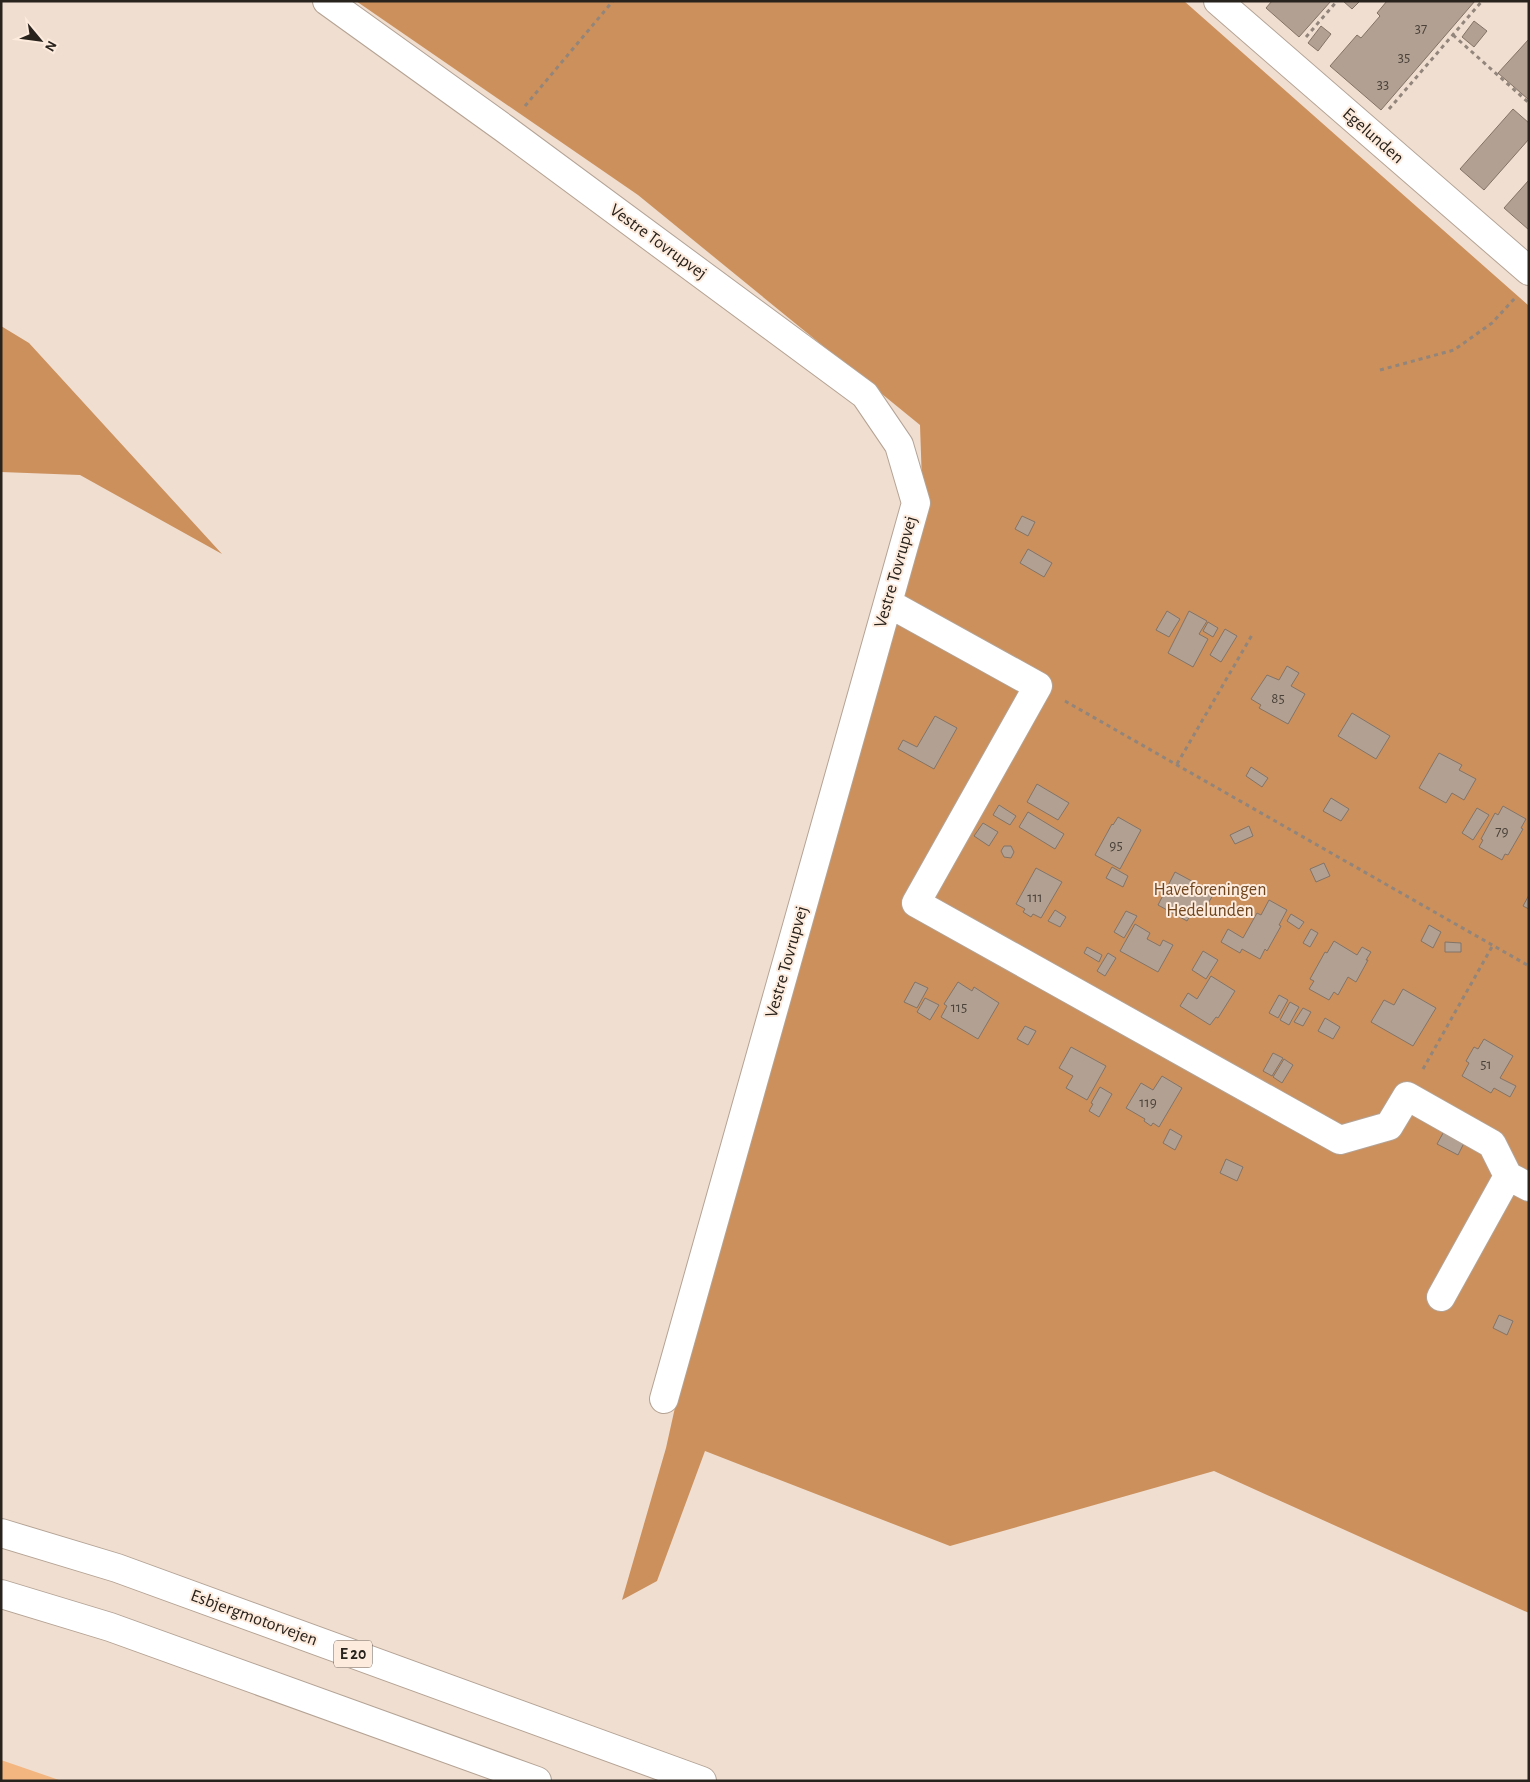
<svg xmlns="http://www.w3.org/2000/svg" width="1530" height="1782" viewBox="0 0 1530 1782" font-family="'Alegreya Sans',sans-serif">
  <rect width="100%" height="100%" fill="#f0ded0"/>
  <!-- green -->
  <path fill="#f3b681" d="M1,1760L62,1781H1Z"/>
  <!-- forest -->
  <path fill="#cb905c" d="M356,1H1184L1529,306V1613L1214,1471L950,1546L705,1451L657,1581L622,1600L666,1448L676,1403L923,511L920,425L638,195Z
    M1,326L29,343L222,554L80,475L1,472Z"/>
  <!-- building -->
  <path fill="#b2a193" stroke="#837366" d="M1272,1H1331L1299,37L1266,8Z
    M1343,1H1360L1352,9Z
    M1387,1H1475L1381,110L1330,66L1357,35L1361,38L1380,16L1377,13Z
    M1474,21L1487,31L1474,47L1462,37Z
    M1321,26L1331,34L1318,51L1308,43Z
    M1529,39V100L1498,73Z
    M1513,109L1529,123V139L1484,190L1460,169Z
    M1529,180V230L1504,208Z
    M1022,516L1035,522L1028,536L1015,529Z
    M1028,549L1052,563L1044,577L1020,563Z
    M1167,611L1180,619L1169,637L1156,630Z
    M1189,611L1207,621L1199,634L1208,639L1193,667L1168,653Z
    M1208,622L1218,628L1213,637L1203,631Z
    M1225,629L1237,636L1221,662L1210,655Z
    M1287,666L1299,673L1291,686L1305,694L1288,724L1259,708L1261,705L1251,699L1267,675L1279,680Z
    M1352,713L1390,736L1376,759L1338,736Z
    M935,716L957,728L934,769L898,749L903,740L917,747Z
    M1439,753L1462,765L1459,770L1476,779L1464,800L1452,793L1446,803L1419,788Z
    M1251,767L1268,778L1262,787L1246,776Z
    M1037,784L1069,803L1058,820L1027,802Z
    M1331,798L1349,809L1341,821L1323,811Z
    M999,805L1016,816L1010,825L993,815Z
    M1503,806L1526,819L1521,828L1523,829L1508,855L1505,854L1502,860L1479,847L1483,840L1481,839L1495,813L1498,815Z
    M1477,808L1489,815L1473,840L1462,833Z
    M1028,812L1064,834L1055,849L1019,827Z
    M1118,817L1141,830L1120,869L1095,855L1112,824L1113,825Z
    M983,823L998,832L989,846L974,836Z
    M1249,826L1253,836L1235,844L1230,835Z
    M1004,846H1011L1014,852L1011,858L1004,857L1001,851Z
    M1324,863L1330,876L1316,882L1310,869Z
    M1112,867L1128,876L1123,887L1106,878Z
    M1036,868L1062,882L1041,918L1033,914L1031,917L1023,912L1025,909L1016,904Z
    M1175,872L1214,893L1202,914L1194,909L1187,921L1158,905Z
    M1529,895V909L1523,906Z
    M1269,900L1287,910L1279,925L1281,926L1267,951L1265,949L1260,959L1242,949L1240,953L1221,942L1228,929L1243,938L1257,913L1261,915Z
    M1055,910L1066,917L1060,927L1048,921Z
    M1126,911L1137,916L1124,938L1114,932Z
    M1291,914L1304,922L1299,929L1287,921Z
    M1135,924L1150,933L1147,939L1160,946L1163,940L1173,945L1158,972L1120,951Z
    M1429,925L1441,932L1433,948L1421,941Z
    M1311,929L1318,933L1310,947L1303,943Z
    M1334,941L1357,955L1362,947L1371,952L1366,960H1368L1356,982L1348,977L1338,995L1334,992L1329,1000L1309,989L1314,981L1310,979L1325,952L1327,953Z
    M1445,942L1461,943V952H1445Z
    M1087,947L1102,955L1099,962L1084,953Z
    M1203,951L1218,960L1206,979L1192,970Z
    M1108,953L1116,958L1105,976L1097,971Z
    M1211,976L1235,991L1218,1018L1216,1017L1210,1025L1180,1006L1188,993L1197,999Z
    M915,982L928,988L917,1008L904,1002Z
    M958,982L972,991L974,987L999,1003L978,1039L941,1017L947,1006L944,1004Z
    M1403,989L1436,1008L1413,1046L1371,1022L1384,1000L1394,1005Z
    M1279,995L1288,1000L1278,1018L1269,1013Z
    M925,998L939,1005L930,1020L917,1012Z
    M1290,1002L1299,1007L1289,1025L1280,1020Z
    M1303,1008L1311,1012L1303,1026L1294,1022Z
    M1325,1018L1340,1027L1333,1039L1318,1031Z
    M1025,1026L1036,1031L1028,1045L1017,1039Z
    M1484,1039L1513,1056L1500,1078L1516,1086L1510,1097L1494,1088L1491,1093L1462,1076L1469,1063L1466,1061L1474,1047L1478,1049Z
    M1071,1047L1106,1066L1087,1100L1066,1088L1073,1076L1059,1068Z
    M1273,1053L1283,1058L1272,1076L1263,1071Z
    M1284,1059L1293,1065L1282,1083L1273,1077Z
    M1162,1076L1182,1088L1159,1127L1153,1123L1151,1126L1144,1121L1145,1119L1126,1108L1141,1083L1153,1090Z
    M1100,1087L1112,1094L1099,1117L1089,1111L1093,1104L1091,1103Z
    M1447,1126L1467,1137L1458,1155L1437,1144Z
    M1170,1129L1182,1136L1175,1150L1163,1143Z
    M1226,1159L1243,1167L1237,1181L1220,1173Z
    M1499,1315L1513,1321L1507,1335L1493,1328Z"/>
  <g fill="none" stroke-linecap="round" stroke-linejoin="round">
    <defs>
      <path id="minor" d="M327,1L505,129L865,395L899,445L916,503L664,1399
        M1218,1L1529,271
        M888,603L1038,686L916,903L1340,1140L1389,1126L1407,1096L1492,1144L1508,1176L1529,1187
        M1441,1297L1508,1176"/>
      <path id="highway" d="M1,1533L117,1568L702,1781
        M1,1594L110,1627L537,1781"/>
    </defs>
    <!-- minor casing -->
    <use href="#minor" stroke="#b4a395" stroke-width="30"/>
    <!-- highway casing -->
    <use href="#highway" stroke="#b4a395" stroke-width="30"/>
    <!-- path -->
    <path stroke="#92857b" stroke-width="3" stroke-dasharray="4 4" stroke-linecap="butt" d="M1453,35L1529,103
      M1306,37L1337,1
      M525,106L613,1
      M1389,109L1482,1
      M1380,370L1454,350L1492,323L1515,298
      M1065,701L1529,966
      M1177,764L1252,635
      M1423,1069L1493,945"/>
    <!-- minor -->
    <use href="#minor" stroke="#fff" stroke-width="28"/>
    <!-- highway -->
    <use href="#highway" stroke="#fff" stroke-width="28"/>
  </g>
  <g text-anchor="middle" dominant-baseline="central" stroke-width="4" stroke-linejoin="round" paint-order="stroke">
    <!-- number labels -->
    <g font-size="15" fill="#4b423a">
      <text x="1421" y="28">37</text>
      <text x="1404" y="57">35</text>
      <text x="1383" y="84">33</text>
      <text x="1278" y="698">85</text>
      <text x="1502" y="831">79</text>
      <text x="1116" y="845">95</text>
      <text x="1035" y="897">111</text>
      <text x="959" y="1007">115</text>
      <text x="1486" y="1064">51</text>
      <text x="1148" y="1102">119</text>
    </g>
    <!-- shield labels -->
    <rect fill="#fdebdd" stroke="#695f57" stroke-width="1" x="334" y="1640.5" width="38" height="27" rx="4"/>
    <g font-size="16" font-weight="bold" fill="#29231d">
      <text x="353" y="1654">E 20</text>
    </g>
    <!-- street labels -->
    <g font-size="18" fill="#29231d" stroke="#fdebdd">
      <text transform="translate(1373 136) rotate(41)">Egelunden</text>
      <text transform="translate(658 242) rotate(36)">Vestre Tovrupvej</text>
      <text transform="translate(896 572) rotate(-74)">Vestre Tovrupvej</text>
      <text transform="translate(787 962) rotate(-74)">Vestre Tovrupvej</text>
      <text transform="translate(254 1618) rotate(20)">Esbjergmotorvejen</text>
    </g>
    <!-- park labels -->
    <g font-size="18" fill="#6e451e" stroke="#fdebdd">
      <text x="1210" y="890">Haveforeningen<tspan x="1210" dy="21">Hedelunden</tspan></text>
    </g>
  </g>
  <!-- border -->
  <rect width="1530" height="1782" fill="none" stroke="#29231d" stroke-width="5"/>
  <!-- north arrow -->
  <g transform="translate(40 40) rotate(119)" stroke="#fdebdd" stroke-width="4" paint-order="stroke">
  <path d="M0-4L9 19L0 12L-9 19Z" fill="#29231d"/>
  <text y="-8" font-size="14" font-weight="bold" text-anchor="middle" fill="#29231d">N</text>
  </g>
</svg>
